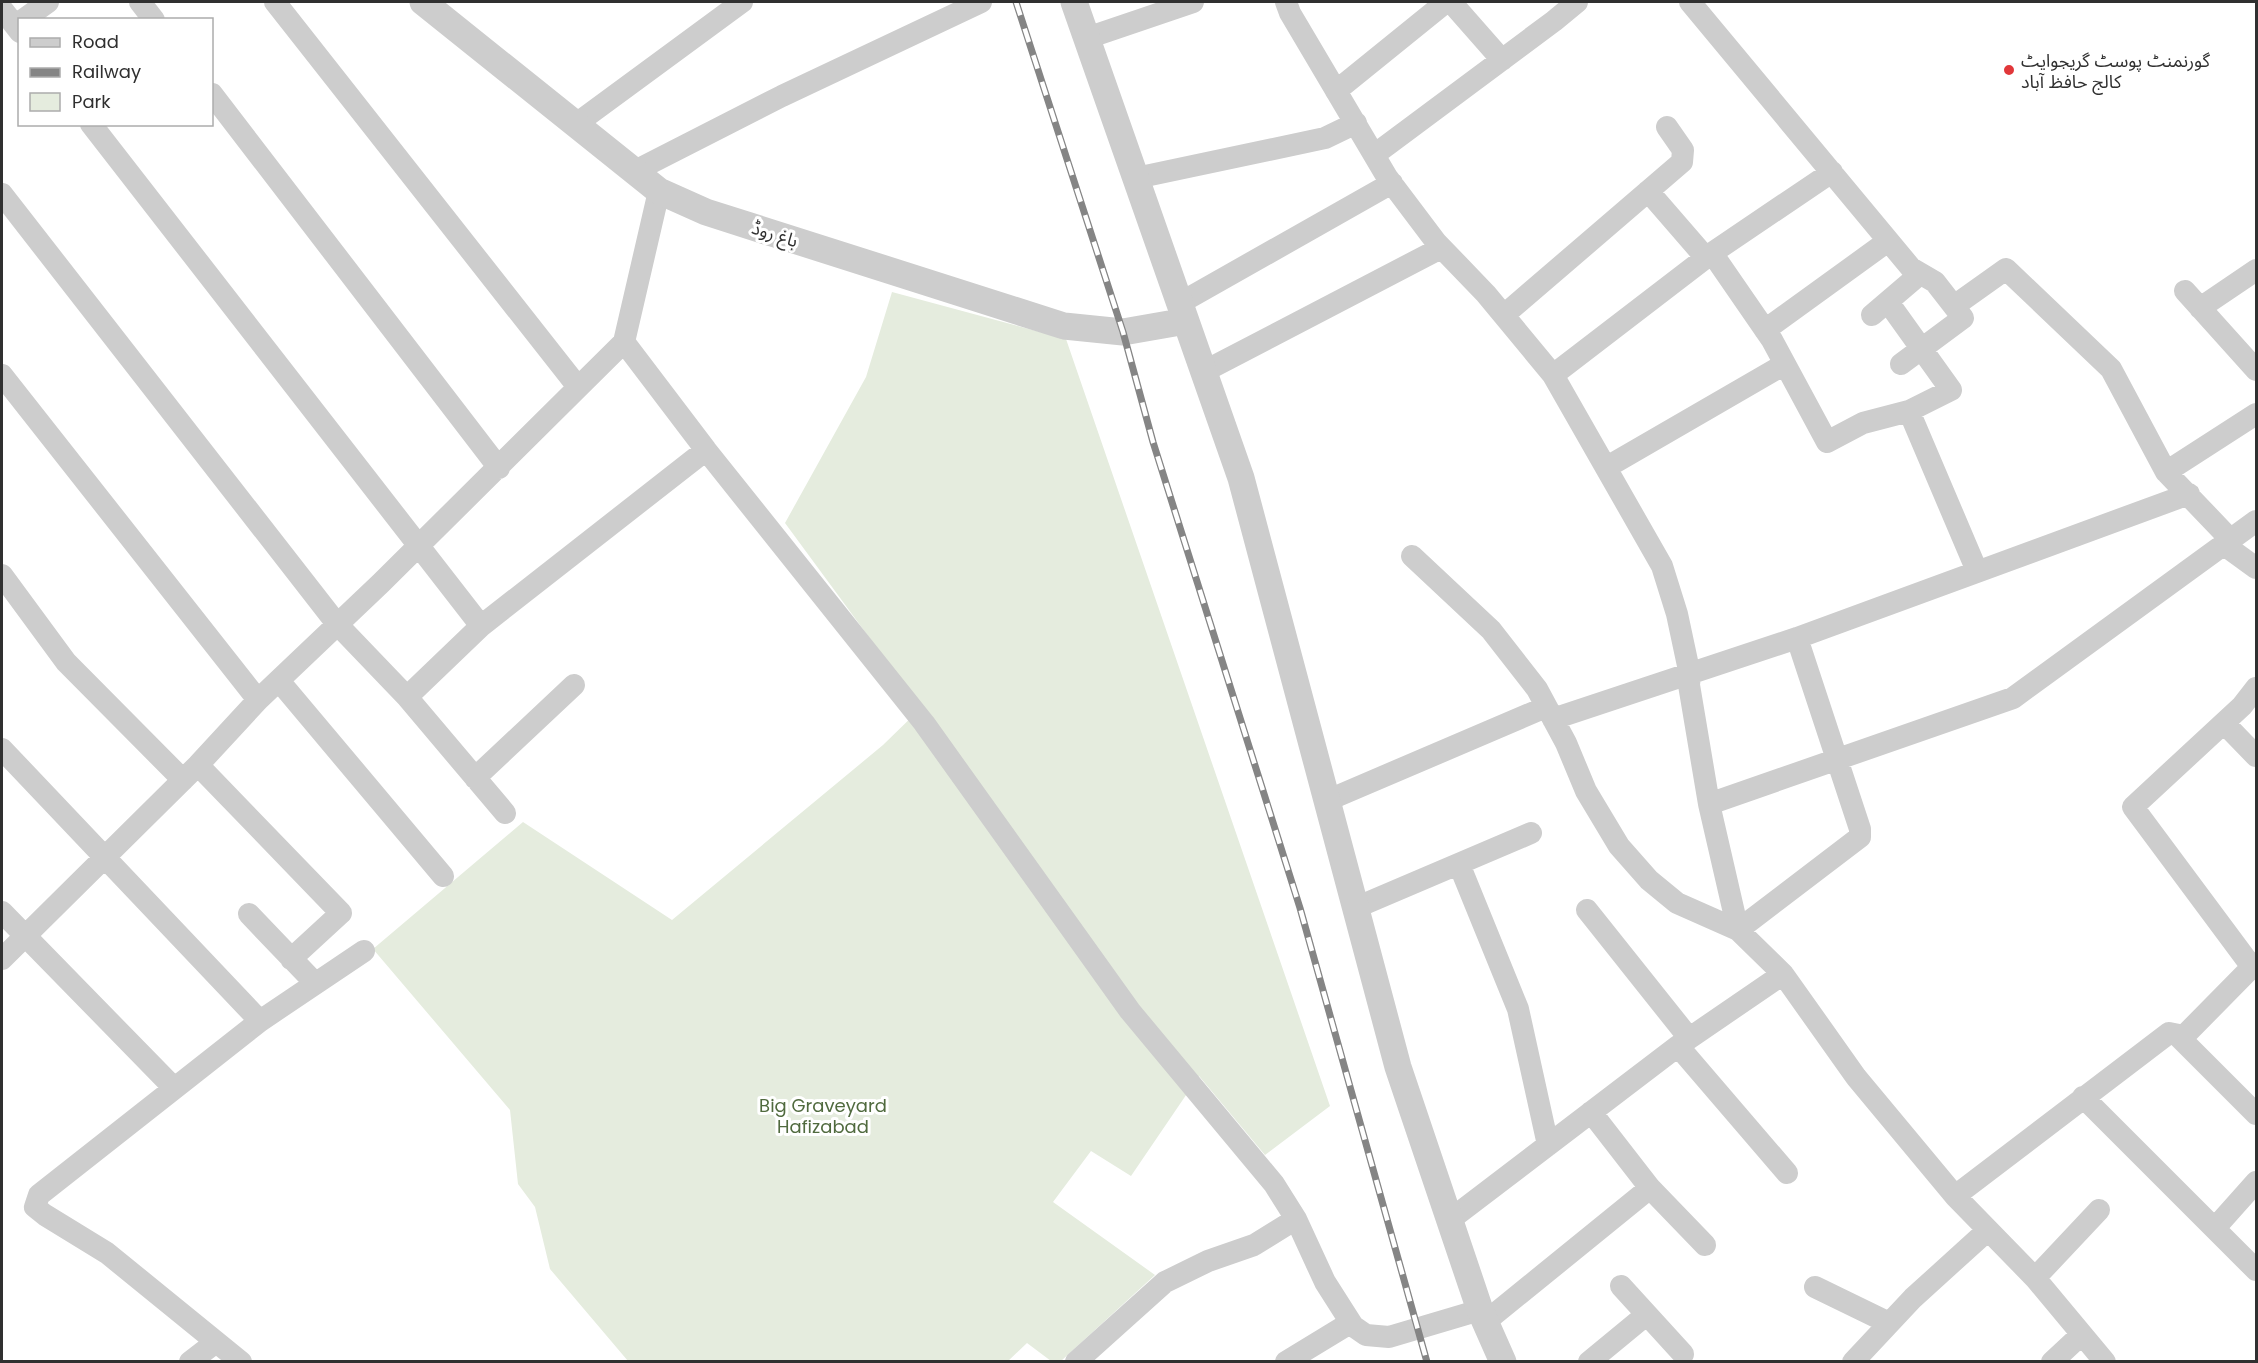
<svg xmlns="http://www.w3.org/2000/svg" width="2258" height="1363" viewBox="0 0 2258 1363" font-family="Poppins,'Noto Sans Arabic',sans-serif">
  <rect width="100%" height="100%" fill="#fff"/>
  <!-- green -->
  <path fill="#e5ecde" d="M892,292L1066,339L1330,1106L1265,1155L1199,1076L1131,1176L1091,1151L1053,1202L1155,1275L1061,1361H1051L1027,1343L1007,1362L628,1361L550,1269L535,1207L518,1184L510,1110L373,949L523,822L672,920L883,745L921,708L785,523L866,377Z"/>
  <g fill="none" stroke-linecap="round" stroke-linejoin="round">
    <!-- minor -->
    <path stroke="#cdcdcd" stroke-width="22" d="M140,2L154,20
      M275,2L578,387
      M1286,2L1290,13L1387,177L1436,242L1486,294L1553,375L1662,566L1677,614L1690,675L1689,685L1709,804L1738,930
      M1451,2L1502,60
      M1690,2L1911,268L1935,282L1963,318L1901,364
      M2,9L20,32
      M23,20L48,2
      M1087,38L1193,2
      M1336,91L1446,2
      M212,94L499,468
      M91,124L481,626
      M576,124L742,2
      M1374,155L1554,21L1577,2
      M635,171L782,96L981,2
      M1136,178L1325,138L1356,123
      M1648,191L1706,258
      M2,194L337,624L407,697L505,813
      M1712,253L1772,340L1827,442L1863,423L1909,411L1951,390L1888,302
      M2185,291L2256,370
      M1180,303L1392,183
      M1954,306L2006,269L2111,369L2166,472L2230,539
      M2200,308L2256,270
      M1504,315L1682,162L1683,150L1667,127
      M1872,315L1920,274
      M1765,330L1888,241
      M624,342L706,450L924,723L1130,1011L1274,1184L1296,1219L1325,1282L1353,1326L1366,1335L1389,1337L1480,1310
      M1203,372L1441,248
      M2,375L258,700
      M1553,375L1712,253L1832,172
      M1909,411L1977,571
      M1607,467L1785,364
      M2166,472L2256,414
      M2223,544L2256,568
      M1412,556L1491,630L1537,689L1566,743L1586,791L1619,846L1649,880L1677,903L1738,930L1783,974L1856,1077L1955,1196L2035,1278L2105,1362
      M2,575L66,662L183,780
      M280,682L443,876
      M2256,688L2242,706L2133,807L2246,959L2256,969
      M407,697L481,626L706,450
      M1553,719L1797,638L2189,494
      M2224,723L2256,756
      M2,749L260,1021
      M198,765L341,913L291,959
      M475,778L574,685
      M1326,801L1546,707
      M1709,804L2013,698L2256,521
      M1459,864L1518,1009L1548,1145
      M1355,908L1531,833
      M1587,910L1689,1038
      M2,912L174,1088
      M249,914L315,983
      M1738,930L1860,837V829L1797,638
      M2,959L198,765L258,700L381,583L624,342L659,191
      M2177,1035L2256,1114
      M1678,1046L1787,1173
      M2083,1097L2256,1270
      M1591,1112L1650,1188L1705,1245
      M1955,1196L2169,1033L2184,1036L2253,966
      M1451,1219L1678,1046L1783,974
      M2215,1228L2256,1182
      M2035,1278L2099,1210
      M1621,1286L1683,1354
      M1815,1287L1889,1323
      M1485,1322L1650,1188
      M190,1362L216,1342
      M241,1362L107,1253L45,1215L35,1207L39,1195L260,1021L364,951
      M1076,1362L1165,1282L1208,1261L1254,1245L1296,1219
      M1286,1362L1350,1323
      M1589,1362L1646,1315
      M1853,1362L1913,1298L1988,1230
      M2052,1362L2081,1335"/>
    <!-- tertiary -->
    <path stroke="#cdcdcd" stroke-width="27" d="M423,2L659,191L706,212L1064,326L1123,332L1186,321
      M1074,2L1241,478L1398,1067L1480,1310L1503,1362"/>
    <defs>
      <path id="rail" d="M1016,2L1123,332L1153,442L1300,908L1427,1362"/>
    </defs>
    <!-- rail casing -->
    <use href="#rail" stroke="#858585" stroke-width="7"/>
    <!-- rail -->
    <use href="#rail" stroke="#fff" stroke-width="4.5" stroke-dasharray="14" stroke-linecap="butt"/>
  </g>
  <!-- markers -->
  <circle fill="#e1373a" stroke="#fff" stroke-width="2" cx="2009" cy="70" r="6"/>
  <g text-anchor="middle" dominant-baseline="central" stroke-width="6" stroke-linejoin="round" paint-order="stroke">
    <!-- poi labels -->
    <g font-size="18" fill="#303030" stroke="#fff" text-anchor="start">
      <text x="2021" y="60">گورنمنٹ پوسٹ گریجوایٹ<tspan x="2021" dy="21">کالج حافظ آباد</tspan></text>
    </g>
    <!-- street labels -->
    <g font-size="18" fill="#303030" stroke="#fff">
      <text transform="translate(775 234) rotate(18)">باغ روڈ</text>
    </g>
    <!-- park labels -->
    <g font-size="18" fill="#506a3e" stroke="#fff">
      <text x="823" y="1105">Big Graveyard<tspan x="823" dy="21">Hafizabad</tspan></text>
    </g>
  </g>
  <!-- border -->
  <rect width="2258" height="1363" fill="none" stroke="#303030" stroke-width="6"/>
  <!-- legend -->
  <rect x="18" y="18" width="195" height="108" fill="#ffffff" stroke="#acacac" stroke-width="1.5"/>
  <rect x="30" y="38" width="30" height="9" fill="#cdcdcd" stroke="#acacac" stroke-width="1.5"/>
  <text x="72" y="48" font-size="18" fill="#303030">Road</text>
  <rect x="30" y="68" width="30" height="9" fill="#858585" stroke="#acacac" stroke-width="1.5"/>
  <text x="72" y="78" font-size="18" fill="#303030">Railway</text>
  <rect x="30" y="93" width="30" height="18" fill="#e5ecde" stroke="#acacac" stroke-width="1.5"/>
  <text x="72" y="108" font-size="18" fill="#303030">Park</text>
</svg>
